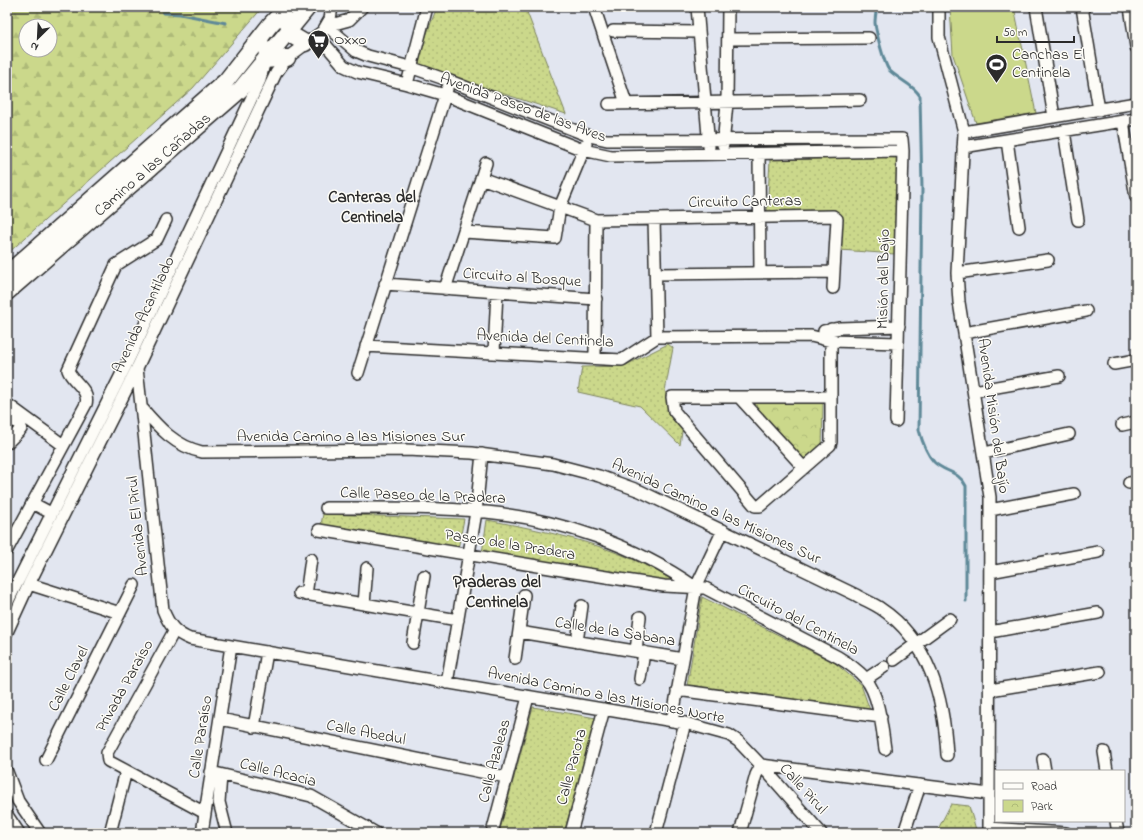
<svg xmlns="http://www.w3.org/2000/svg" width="1143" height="840" viewBox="0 0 1143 840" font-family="'Indie Flower',sans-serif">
  <defs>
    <pattern id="grass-dots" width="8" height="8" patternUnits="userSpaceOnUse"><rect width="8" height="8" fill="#cbd88b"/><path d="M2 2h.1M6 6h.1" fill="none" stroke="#aeba78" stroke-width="1.8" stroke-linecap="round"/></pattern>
    <pattern id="forest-firs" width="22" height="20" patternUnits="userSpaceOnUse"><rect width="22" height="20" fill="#cbd88b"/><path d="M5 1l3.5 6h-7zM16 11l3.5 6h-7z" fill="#aeba78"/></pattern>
    <pattern id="park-crowns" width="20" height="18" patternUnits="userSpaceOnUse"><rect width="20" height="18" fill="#cbd88b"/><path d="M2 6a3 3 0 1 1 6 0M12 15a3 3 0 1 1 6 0" fill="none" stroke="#aeba78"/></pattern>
  </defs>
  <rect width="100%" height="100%" fill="#e2e6f0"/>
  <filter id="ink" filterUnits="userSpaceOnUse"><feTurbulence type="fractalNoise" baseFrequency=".025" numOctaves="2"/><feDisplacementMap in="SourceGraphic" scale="8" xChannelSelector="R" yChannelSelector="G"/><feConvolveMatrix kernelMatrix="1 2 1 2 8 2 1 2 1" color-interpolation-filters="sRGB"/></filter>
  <g filter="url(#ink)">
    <!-- grass -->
    <path fill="url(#grass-dots)" stroke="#7b825b" d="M437,7H525L566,114L415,65Z
      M897,157L895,254L840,250L838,214H767L770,160Z
      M668,344L673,348L665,391L670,412L683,425L680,445L640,406L578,392L582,367L624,366Z
      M323,514L464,519L458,549L320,530Z
      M487,520C552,532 620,546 677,583L482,553Z
      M702,597L835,663L861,685L871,713L687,686Z
      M533,707L596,718L564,833H499Z
      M951,804L969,806L977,833H936Z"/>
    <!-- forest -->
    <path fill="url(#forest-firs)" stroke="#7b825b" fill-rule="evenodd" d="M7,7H263L193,88L7,254ZM26,26H50V50H26Z"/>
    <!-- park -->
    <path fill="url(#park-crowns)" stroke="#7b825b" d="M823,401L822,451L804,461L753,402Z"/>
    <!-- pitch -->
    <path fill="#cbd88b" stroke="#7b825b" d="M950,7H1014L1036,113L976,123L953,55Z"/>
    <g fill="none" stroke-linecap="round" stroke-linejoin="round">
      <!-- stream -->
      <path stroke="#5f8998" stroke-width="3" d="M877,7C876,12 875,18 875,23C876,31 884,64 889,70C899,80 913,84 920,96L922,189L919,430C922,441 926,453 934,462C944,472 959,471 966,486V601
        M163,13L180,14L226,23"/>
      <defs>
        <path id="minor" d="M594,7L626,103
          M697,7L709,147
          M939,7V37L964,132L957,273L959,302L990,497L989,833
          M1036,7L1054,117
          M1082,7L1099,110
          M1130,7L1136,47
          M327,26L356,51L368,56L410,67L450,81L589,136L607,140L902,139L903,151L896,421
          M327,26L349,20L362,7
          M613,31L698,32
          M318,36L344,66L357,72L407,84L445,95L583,150L611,156L903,151
          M728,39L869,38
          M407,84L427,7
          M609,104L860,100
          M1123,121L1136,197
          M1064,131L1078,220
          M964,132L1136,103
          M1007,140L1019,227
          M723,145L727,103L728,7
          M963,147L1136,119
          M759,154L760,273
          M481,178L596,220L833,216L837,219L833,288
          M654,219L657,337
          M464,232L555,238L560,207L586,144
          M957,273L1048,260
          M656,274L834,272
          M385,284L596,299
          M445,289L486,163
          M824,331L840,328L899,326
          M964,333L1086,311
          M366,346L622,360L657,337L811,336L831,341L898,343
          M494,352L497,292
          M595,358L596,220
          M1114,364L1136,360
          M137,368L163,610C169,625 175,633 190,639L685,723L729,735L738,741L761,765L989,794
          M358,373L447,89
          M974,391L1059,376
          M739,397L804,468
          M830,397H672L674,411L755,506H760L830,445L831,442V329
          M7,404L63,445
          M141,407C159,428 175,446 202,452L406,450L472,453L553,464L599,476L640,491L856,595C864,600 873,603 880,608C930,641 944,699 947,755
          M7,415L21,426V429L7,443
          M1122,425L1136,422
          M984,453L1069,434
          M1129,483L1136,482
          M32,503L51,513
          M326,508C379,508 433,507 486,512C559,519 635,545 695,587
          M990,510L1074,494
          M319,530L568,571L664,586L705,588L838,657C848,663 857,669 865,678C879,694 882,728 885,749
          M7,550L86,404C90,389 72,382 68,370L116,265L157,239L166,220
          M990,572L1098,552
          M29,584L120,613
          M299,593L458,620
          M306,595L311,559
          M7,603L127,363L260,80L265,60L262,35
          M364,604L367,568
          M174,631L107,753L108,761L205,813
          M7,632L29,584L137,368L276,73L287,58L323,31L330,19L332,7
          M519,632L683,659
          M990,632L1098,613
          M577,642L582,606
          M413,643L424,576
          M636,651L640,617
          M515,659L524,595
          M894,660L950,619
          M640,679L644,652
          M866,679L884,667
          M447,683L476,512L482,454
          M677,690L881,717
          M990,690L1100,672
          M220,719L506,777
          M672,721L696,587L723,530
          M254,727L267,652
          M1104,752L1107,771
          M1043,759L1045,771
          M46,760L134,585
          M7,772L18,801L40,833
          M211,772L311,796L376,833
          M221,775L219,802L227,833
          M7,815L19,833
          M1116,821L1118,833
          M989,828L1066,833
          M110,833L126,771
          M202,833L231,646
          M492,833L528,697
          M571,833L604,709
          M656,833L685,723
          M740,833L756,775L761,765L821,833
          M904,833L920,785"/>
        <path id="secondary" d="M287,21L293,36L305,43
          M265,60L287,58
          M7,274L226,81L270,25L287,7
          M7,292L240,90L308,7"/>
      </defs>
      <!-- minor casing -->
      <use href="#minor" stroke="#2b2b2b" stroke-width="14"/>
      <!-- secondary casing -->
      <use href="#secondary" stroke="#2b2b2b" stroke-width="19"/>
      <!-- minor -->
      <use href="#minor" stroke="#fdfcf7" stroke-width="11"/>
      <!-- secondary -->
      <use href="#secondary" stroke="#fdfcf7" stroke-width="16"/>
    </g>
  </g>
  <!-- icons -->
  <defs>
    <symbol id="supermarket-pin" viewBox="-11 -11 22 30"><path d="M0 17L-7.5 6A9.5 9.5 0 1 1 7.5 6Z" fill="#2b2b2b" stroke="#fdfcf7"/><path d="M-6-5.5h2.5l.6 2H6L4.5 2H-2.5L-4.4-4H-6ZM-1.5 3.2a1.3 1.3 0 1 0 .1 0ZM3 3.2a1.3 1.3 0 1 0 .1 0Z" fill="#fff"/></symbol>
    <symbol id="stadium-pin" viewBox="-11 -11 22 30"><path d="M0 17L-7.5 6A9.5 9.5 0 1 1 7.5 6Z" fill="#2b2b2b" stroke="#fdfcf7"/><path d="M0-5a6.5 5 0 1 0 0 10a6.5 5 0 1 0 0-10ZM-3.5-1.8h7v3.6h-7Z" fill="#fff"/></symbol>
  </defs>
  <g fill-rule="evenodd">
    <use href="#supermarket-pin" x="306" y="28" width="25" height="34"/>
    <use href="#stadium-pin" x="984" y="52" width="25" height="34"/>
  </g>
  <g text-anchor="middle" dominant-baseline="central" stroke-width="3" stroke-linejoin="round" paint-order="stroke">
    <!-- poi labels -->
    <g font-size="16" fill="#2b2b2b" stroke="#fdfcf7" text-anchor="start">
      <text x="334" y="40">Oxxo</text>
      <text x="1012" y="55">Canchas El<tspan x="1012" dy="18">Centinela</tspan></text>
    </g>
    <!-- street labels -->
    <g font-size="16" fill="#2b2b2b" stroke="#fdfcf7">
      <text transform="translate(523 108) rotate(20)">Avenida Paseo de las Aves</text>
      <text transform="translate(153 165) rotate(-41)">Camino a las Cañadas</text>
      <text transform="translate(745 202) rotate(-1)">Circuito Canteras</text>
      <text transform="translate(522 278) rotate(4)">Circuito al Bosque</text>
      <text transform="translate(884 279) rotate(-89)">Misión del Bajío</text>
      <text transform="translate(144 315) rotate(-65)">Avenida Acantilado</text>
      <text transform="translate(545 339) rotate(3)">Avenida del Centinela</text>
      <text transform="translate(993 416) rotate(82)">Avenida Misión del Bajío</text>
      <text x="351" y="437">Avenida Camino a las Misiones Sur</text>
      <text transform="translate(423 496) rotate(2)">Calle Paseo de la Pradera</text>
      <text transform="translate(716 512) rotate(25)">Avenida Camino a las Misiones Sur</text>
      <text transform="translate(138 526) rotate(-96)">Avenida El Pirul</text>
      <text transform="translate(510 545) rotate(9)">Paseo de la Pradera</text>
      <text transform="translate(798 620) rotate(28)">Circuito del Centinela</text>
      <text transform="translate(615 632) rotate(9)">Calle de la Sabana</text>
      <text transform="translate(69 679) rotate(-63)">Calle Clavel</text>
      <text transform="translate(125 686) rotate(-61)">Privada Paraíso</text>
      <text transform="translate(606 696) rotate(11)">Avenida Camino a las Misiones Norte</text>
      <text transform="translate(366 733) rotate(11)">Calle Abedul</text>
      <text transform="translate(201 737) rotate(-81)">Calle Paraíso</text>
      <text transform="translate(495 761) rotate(-75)">Calle Azaleas</text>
      <text transform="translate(572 767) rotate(-75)">Calle Parota</text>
      <text transform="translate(278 773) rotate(14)">Calle Acacia</text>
      <text transform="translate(803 789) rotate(48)">Calle Pirul</text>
    </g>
    <!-- neighbourhood labels -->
    <g font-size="17" font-weight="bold" fill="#2b2b2b" stroke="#fdfcf7">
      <text x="372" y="197">Canteras del<tspan x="372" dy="20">Centinela</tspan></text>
      <text x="497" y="582">Praderas del<tspan x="497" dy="20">Centinela</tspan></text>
    </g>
  </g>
  <!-- margin -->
  <rect width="1143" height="840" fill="none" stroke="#fdfcf7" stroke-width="24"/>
  <rect x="12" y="12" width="1119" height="816" fill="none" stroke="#2b2b2b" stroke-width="1.5" filter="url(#ink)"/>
  <!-- legend -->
  <rect x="995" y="770" width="130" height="52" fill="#fdfcf7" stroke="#a9a8a5"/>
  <rect x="1003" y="783" width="20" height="6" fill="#fdfcf7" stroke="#a9a8a5"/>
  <text x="1031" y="790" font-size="12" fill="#2b2b2b">Road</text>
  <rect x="1003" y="800" width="20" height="12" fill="url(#park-crowns)" stroke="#a9a8a5"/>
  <text x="1031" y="810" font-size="12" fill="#2b2b2b">Park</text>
  <!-- north arrow -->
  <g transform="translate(38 38) rotate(204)"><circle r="19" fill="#fdfcf7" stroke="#a9a8a5"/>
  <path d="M0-3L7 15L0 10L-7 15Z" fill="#2b2b2b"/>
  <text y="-6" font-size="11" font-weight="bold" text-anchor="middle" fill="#2b2b2b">N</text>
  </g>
  <!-- scale -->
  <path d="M997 36v6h77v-6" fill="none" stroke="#2b2b2b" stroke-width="2"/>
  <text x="1003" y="36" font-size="12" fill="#2b2b2b" stroke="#fdfcf7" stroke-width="3" paint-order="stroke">50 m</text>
</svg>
